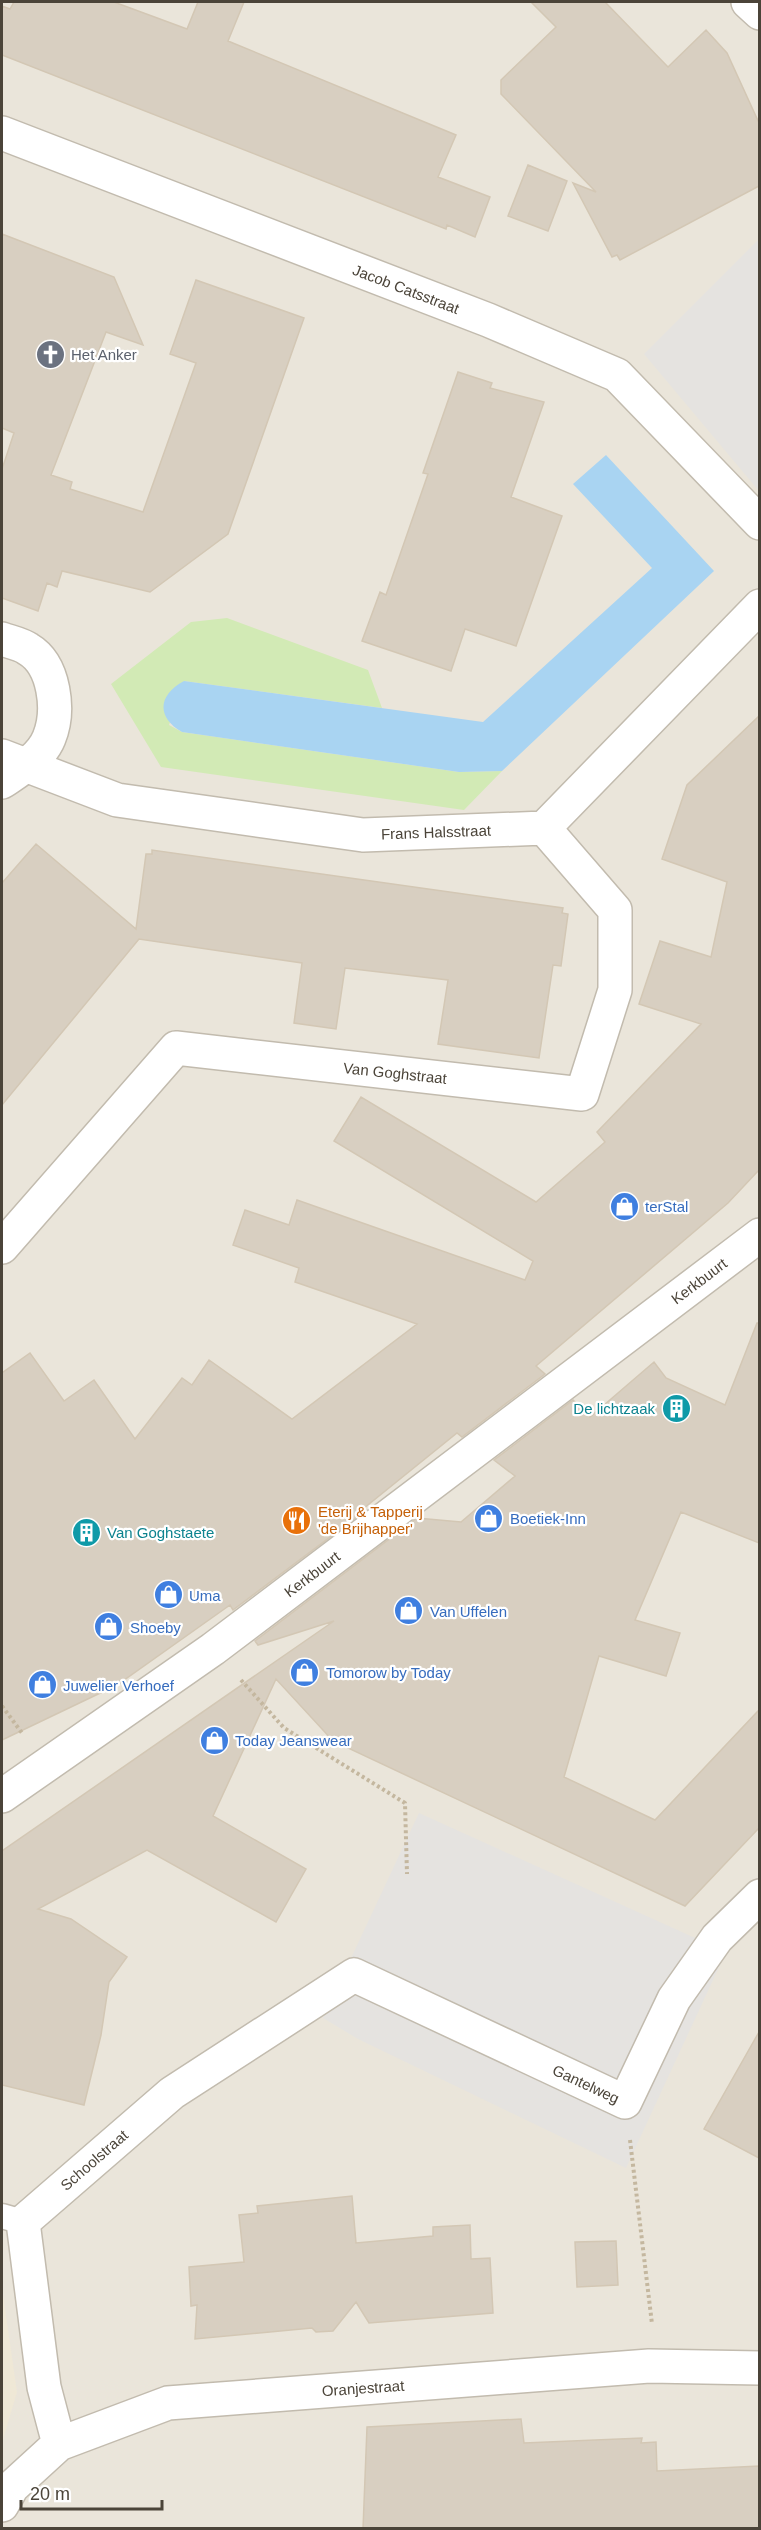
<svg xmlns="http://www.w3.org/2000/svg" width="761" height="2530" viewBox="0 0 761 2530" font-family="Arial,sans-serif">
  <rect width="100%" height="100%" fill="#f6f3ec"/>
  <!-- residential -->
  <path fill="#eae5da" d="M2,2H759V2528H2Z"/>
  <!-- education -->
  <path fill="#efe8d6" d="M2,2288L17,2392L2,2443Z"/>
  <!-- green -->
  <path fill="#d2eab5" d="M227,618L368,670L382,708L184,681L169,725L182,732L459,772L502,771L464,810L161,767L111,684L191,622Z"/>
  <!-- parking -->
  <path fill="#e5e3e0" d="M759,239V491L644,354Z
    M419,1813L726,1952L626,2168L358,2039L323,2018Z"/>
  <!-- water -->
  <path fill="#a9d4f2" d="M606,455L714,571L502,771L459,772L182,732C156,717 158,695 184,681L483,722L652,568L573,484Z"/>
  <!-- building -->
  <path fill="#d8cfc1" stroke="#d3c7b4" stroke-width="1.5" d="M14,2H114L187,29L198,2H244L228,41L456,135L438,177L490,197L475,237L447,225L446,229L2,55V6L10,9Z
    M531,2H605L668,67L706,30L727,53L759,123V186L620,260L617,255L612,257L573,183L596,192L501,94V80L556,27Z
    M528,165L567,181L548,231L508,216Z
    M2,234L114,277L143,345L106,332L51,475L72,482L70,489L143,512L196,363L170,354L196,280L304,318L228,534L150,592L62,571L57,587L47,583L38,611L2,598V469L14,433L2,428Z
    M458,372L492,383L490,388L544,402L511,497L562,516L516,646L465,629L451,671L362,641L380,592L386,595L428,474L423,473Z
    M759,716V1170L728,1203L536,1366L545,1374L462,1437L457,1433L358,1513H362L233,1610L230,1605L117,1685L2,1740V1373L30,1353L64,1401L94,1380L135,1439L182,1378L192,1385L209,1360L292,1419L417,1324L295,1282L299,1268L233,1245L245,1210L289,1225L297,1200L525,1280L533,1261L334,1141L361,1097L536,1202L605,1142L597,1132L701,1024L639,1004L660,941L711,957L727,882L662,859L687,785Z
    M36,844L136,929L146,854H152V850L563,908L562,913L568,914L561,966L553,965L539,1058L438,1044L448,980L345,968L336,1029L294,1023L302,963L139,939L2,1105V883Z
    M757,1323H759V1543L681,1512L635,1620L680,1633L666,1676L599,1656L564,1777L655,1820L759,1710V1828L685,1906L333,1741L276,1679L213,1816L306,1869L276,1922L147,1850L38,1909L71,1919L127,1957L109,1982L101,2035L84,2105L2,2085V1851L334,1621L258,1645L255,1641L417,1518L461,1522L515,1476L494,1460L573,1400L590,1417L654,1362L666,1378L725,1405Z
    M759,2032V2158L704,2129Z
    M352,2196L356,2243L433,2236V2227L470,2225L471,2259L490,2258L493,2313L369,2323L356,2302L333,2331L316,2332L312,2328L195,2339L197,2305L191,2306L189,2267L244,2262L239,2215L258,2213L257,2206Z
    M616,2241L618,2285L577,2287L575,2242Z
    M521,2419L524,2443L642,2438L641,2443L656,2442L657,2471L759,2466V2529H363L367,2427Z"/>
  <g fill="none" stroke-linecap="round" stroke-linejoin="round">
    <defs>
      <path id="lane" d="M2,2216L23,2222"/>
      <path id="street" d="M748,2L760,13
        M2,133L488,320L617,375L760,523
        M2,639C10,642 21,644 28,649C55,665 60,711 49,738C41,758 18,771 2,782
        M2,756L117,800L363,835L544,828L760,606
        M2,1247L176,1048L582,1094L615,990V910L544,828
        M2,1796L213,1649L760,1235
        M59,2444L44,2387L23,2222L172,2093L354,1975L625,2102L674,1999L717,1938L760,1896
        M2,2505L12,2487L59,2444L168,2403L649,2366L760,2368"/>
    </defs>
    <!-- lane casing -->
    <use href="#lane" stroke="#c2bbae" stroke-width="27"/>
    <!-- street casing -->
    <use href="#street" stroke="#c2bbae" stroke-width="36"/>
    <!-- path -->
    <path stroke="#c4b79f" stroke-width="4" stroke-dasharray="3 3" stroke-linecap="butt" d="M241,1680L284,1728L405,1803L407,1874
      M2,1706L22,1733
      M630,2140L652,2324"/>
    <!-- lane -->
    <use href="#lane" stroke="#fff" stroke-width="24"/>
    <!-- street -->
    <use href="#street" stroke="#fff" stroke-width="33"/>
  </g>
  <!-- icons -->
  <defs>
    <symbol id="church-disc" viewBox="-11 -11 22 22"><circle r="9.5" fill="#6b7280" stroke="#fff"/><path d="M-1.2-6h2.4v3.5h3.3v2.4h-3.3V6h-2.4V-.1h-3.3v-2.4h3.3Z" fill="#fff"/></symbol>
    <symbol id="shop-disc" viewBox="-11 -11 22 22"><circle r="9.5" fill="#3f7fe0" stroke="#fff"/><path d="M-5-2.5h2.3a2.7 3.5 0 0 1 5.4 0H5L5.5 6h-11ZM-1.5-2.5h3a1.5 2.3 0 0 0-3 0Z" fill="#fff"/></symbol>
    <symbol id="building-disc" viewBox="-11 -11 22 22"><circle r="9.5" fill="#0f9aa8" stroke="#fff"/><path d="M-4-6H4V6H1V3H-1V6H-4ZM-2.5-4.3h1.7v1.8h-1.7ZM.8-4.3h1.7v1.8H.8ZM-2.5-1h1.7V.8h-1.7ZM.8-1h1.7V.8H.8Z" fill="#fff"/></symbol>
    <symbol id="restaurant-disc" viewBox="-11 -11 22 22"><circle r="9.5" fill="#e8710a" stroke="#fff"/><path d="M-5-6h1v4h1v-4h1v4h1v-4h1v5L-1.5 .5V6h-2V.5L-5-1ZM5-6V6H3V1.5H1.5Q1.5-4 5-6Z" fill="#fff"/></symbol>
  </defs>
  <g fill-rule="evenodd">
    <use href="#church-disc" x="34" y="338" width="33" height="33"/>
    <use href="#shop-disc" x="608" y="1190" width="33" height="33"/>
    <use href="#building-disc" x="660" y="1392" width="33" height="33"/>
    <use href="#shop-disc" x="472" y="1502" width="33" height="33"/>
    <use href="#restaurant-disc" x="280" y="1504" width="33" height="33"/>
    <use href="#building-disc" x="70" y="1516" width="33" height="33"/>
    <use href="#shop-disc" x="152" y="1578" width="33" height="33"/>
    <use href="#shop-disc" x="392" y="1594" width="33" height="33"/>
    <use href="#shop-disc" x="92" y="1610" width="33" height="33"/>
    <use href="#shop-disc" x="288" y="1656" width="33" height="33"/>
    <use href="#shop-disc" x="26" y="1668" width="33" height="33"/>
    <use href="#shop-disc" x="198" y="1724" width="33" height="33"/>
  </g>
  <g text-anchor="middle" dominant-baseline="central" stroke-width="4.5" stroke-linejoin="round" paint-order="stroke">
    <!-- street labels -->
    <g font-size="15" fill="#4b4439" stroke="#fff">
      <text transform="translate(406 289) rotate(21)">Jacob Catsstraat</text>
      <text transform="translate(436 832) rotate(-2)">Frans Halsstraat</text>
      <text transform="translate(395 1073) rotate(6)">Van Goghstraat</text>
      <text transform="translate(699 1281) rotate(-37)">Kerkbuurt</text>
      <text transform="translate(312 1574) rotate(-37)">Kerkbuurt</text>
      <text transform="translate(586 2084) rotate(25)">Gantelweg</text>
      <text transform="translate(94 2160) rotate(-41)">Schoolstraat</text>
      <text transform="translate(363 2388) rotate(-4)">Oranjestraat</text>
    </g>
    <!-- worship labels -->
    <g font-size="15" fill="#5b616d" stroke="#fff" text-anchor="start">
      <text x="71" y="354">Het Anker</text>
    </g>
    <!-- shop labels -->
    <g font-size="15" fill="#366cbe" stroke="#fff" text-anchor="start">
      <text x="645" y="1206">terStal</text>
      <text x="510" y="1518">Boetiek-Inn</text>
      <text x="189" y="1595">Uma</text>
      <text x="430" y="1611">Van Uffelen</text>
      <text x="130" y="1627">Shoeby</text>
      <text x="326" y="1672">Tomorow by Today</text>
      <text x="63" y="1685">Juwelier Verhoef</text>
      <text x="235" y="1740">Today Jeanswear</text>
    </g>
    <!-- culture labels -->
    <g font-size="15" fill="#0d838f" stroke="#fff" text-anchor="end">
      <text x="655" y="1408">De lichtzaak</text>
      <text x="107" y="1532" text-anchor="start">Van Goghstaete</text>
    </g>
    <!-- food labels -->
    <g font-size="15" fill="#c56008" stroke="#fff" text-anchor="start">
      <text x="318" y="1511">Eterij &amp; Tapperij<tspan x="318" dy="17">'de Brijhapper'</tspan></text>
    </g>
  </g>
  <!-- border -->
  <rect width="761" height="2530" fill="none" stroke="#4b4439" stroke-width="6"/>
  <!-- scale -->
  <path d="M21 2500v9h141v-9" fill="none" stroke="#4b4439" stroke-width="3"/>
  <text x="30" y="2500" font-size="18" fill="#4b4439" stroke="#ffffff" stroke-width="4.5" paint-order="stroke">20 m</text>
</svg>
